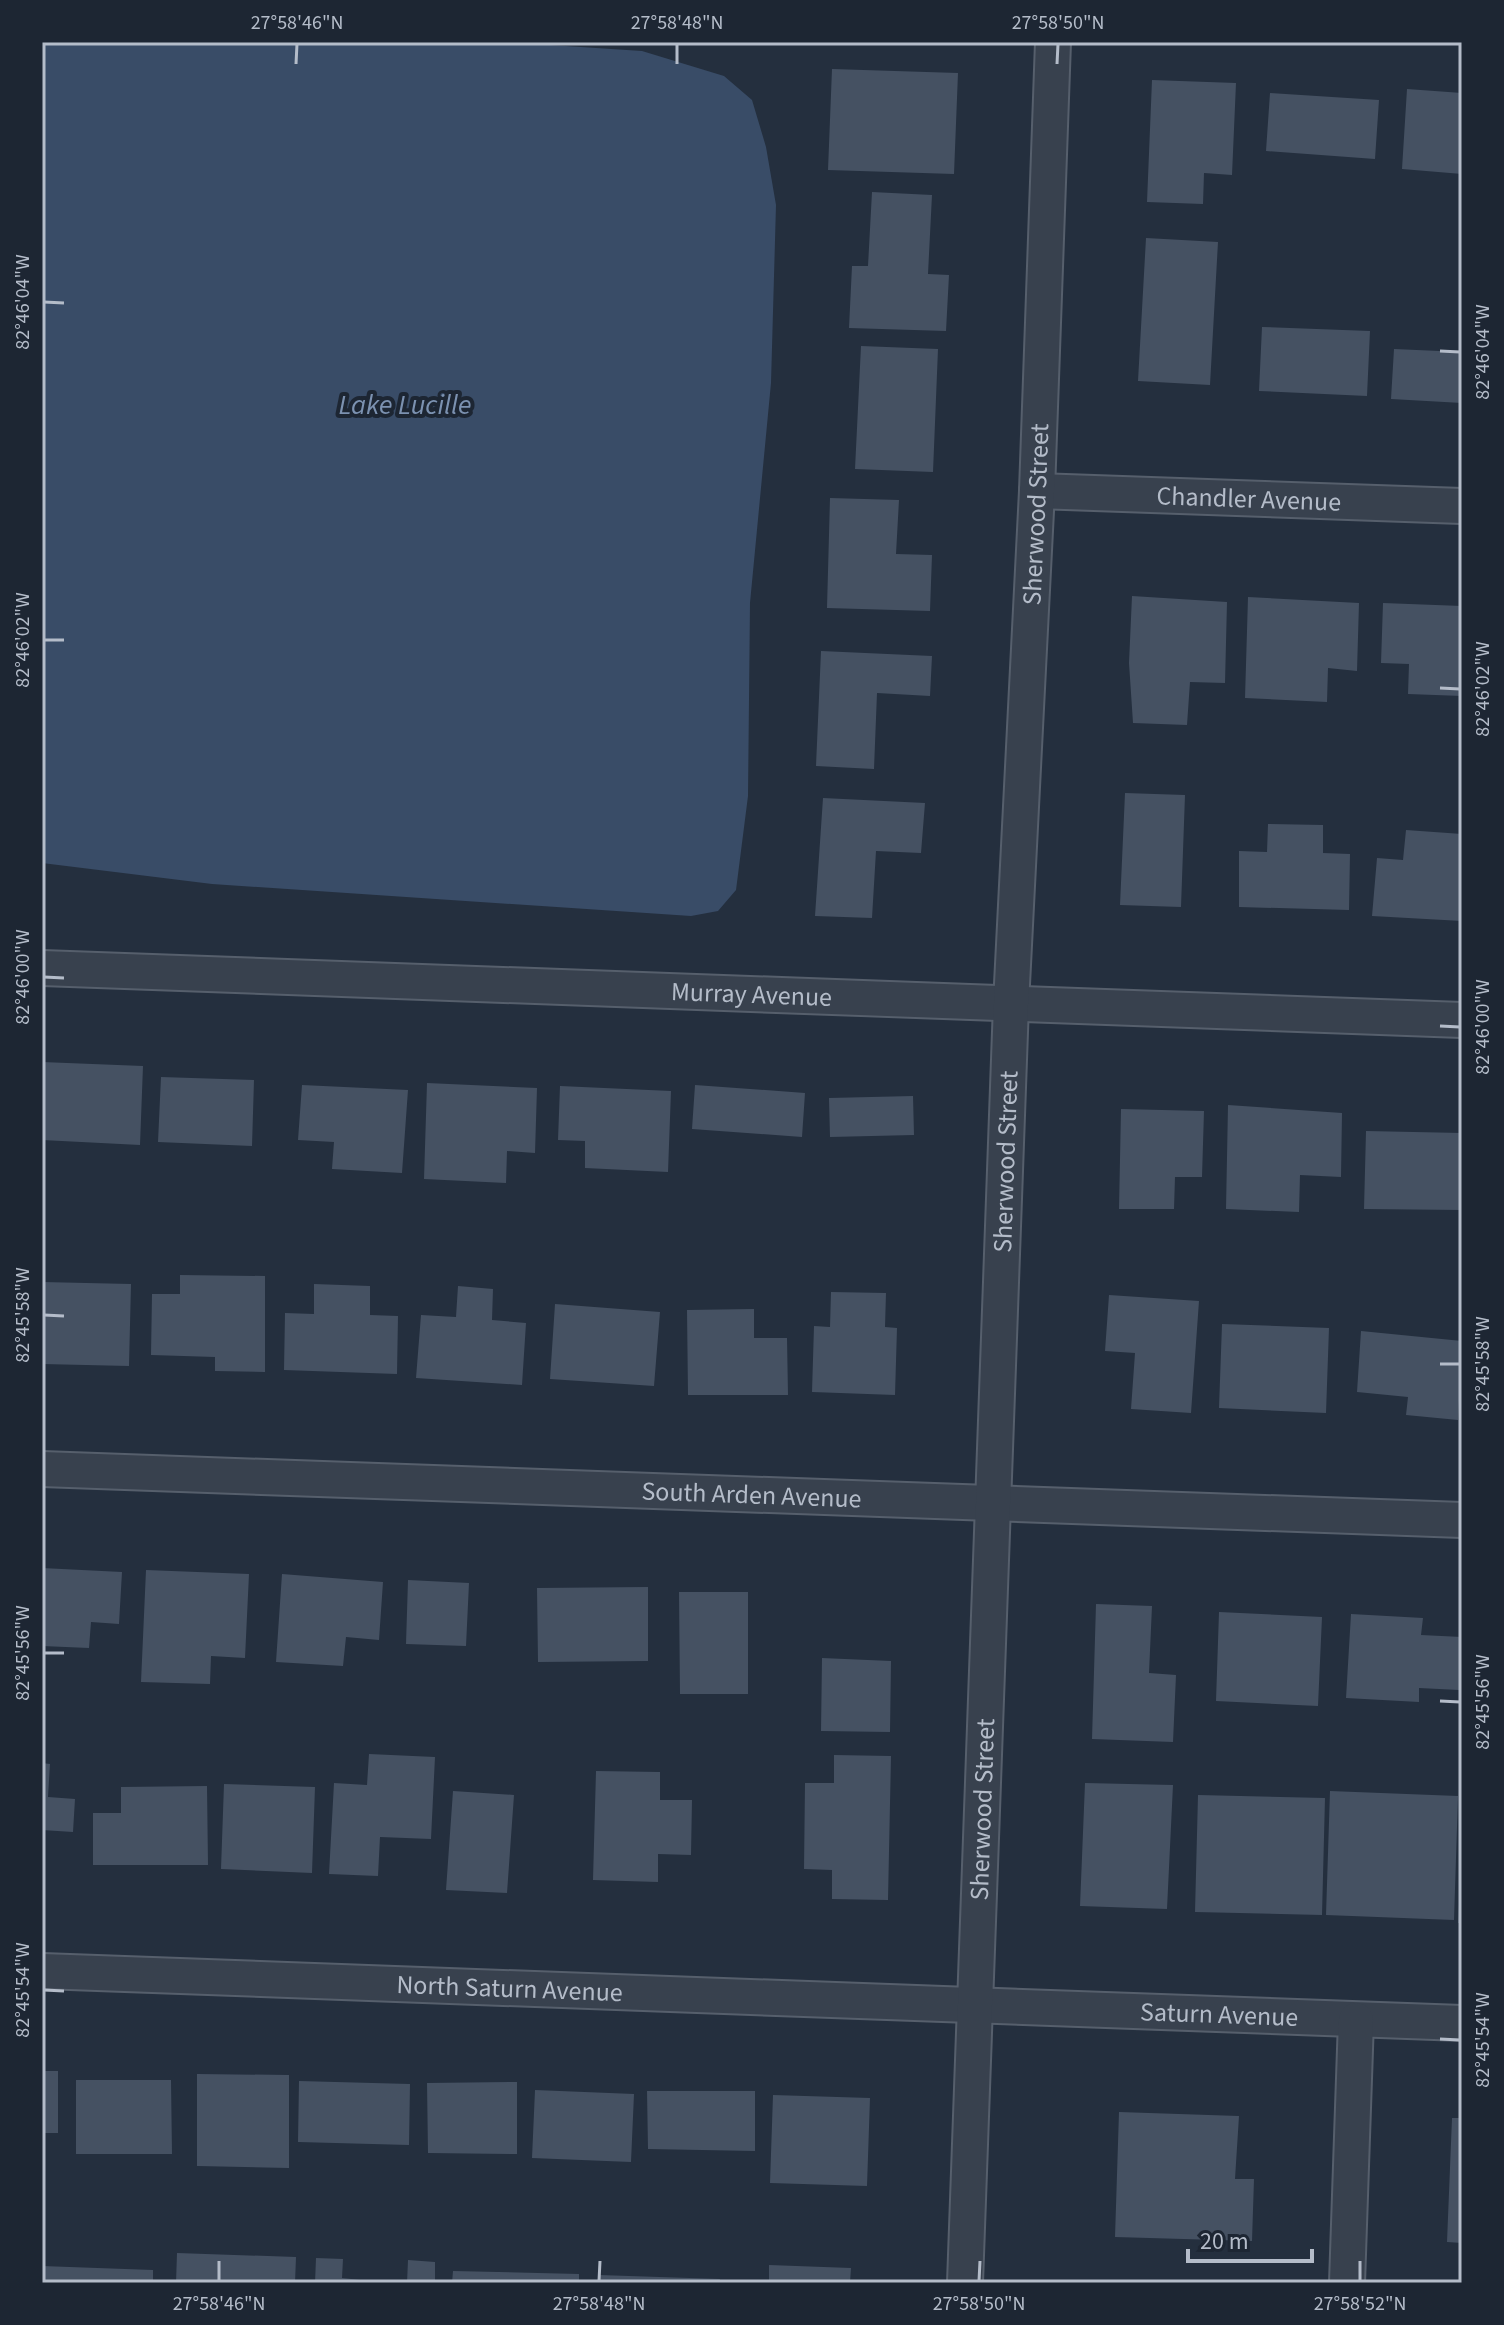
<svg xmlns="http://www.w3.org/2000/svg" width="1504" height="2325" viewBox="0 0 1504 2325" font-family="'Source Sans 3',sans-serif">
  <rect width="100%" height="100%" fill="#242f3e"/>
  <!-- water -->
  <path fill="#394c67" d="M42,42H506L642,51L724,76L752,100L766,147L776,205L771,383L750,603L748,796L736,890L718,911L691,916L212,884L42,863Z"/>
  <!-- building -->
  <path fill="#455162" d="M832,69L958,73L954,174L828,170Z
    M1152,80L1236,83L1232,175L1204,173L1203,204L1147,202Z
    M1407,89L1462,93V174L1402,169Z
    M1270,93L1379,100L1375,159L1266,151Z
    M872,192L932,195L928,274L949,275L946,331L849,328L852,266H868Z
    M1146,238L1218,242L1210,385L1138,381Z
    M1262,327L1370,331L1367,396L1259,391Z
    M861,346L938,349L933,472L855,469Z
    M1394,349L1462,352V403L1391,399Z
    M830,498L899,500L896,554L932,555L930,611L827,608Z
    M1132,596L1227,602L1225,683L1190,682L1187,725L1133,723L1129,663Z
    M1248,597L1359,603L1357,671L1328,668L1327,702L1245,698Z
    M1383,603L1462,606V696L1408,694L1409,664L1381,663Z
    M821,651L932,656L930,696L877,693L874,769L816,766Z
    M1125,793L1185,795L1181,907L1120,905Z
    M823,798L925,803L921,853L876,851L872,918L815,916Z
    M1268,824L1323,825V853L1350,854L1349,910L1239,907V851L1267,852Z
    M1406,830L1462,834V921L1372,916L1377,858L1403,860Z
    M42,1062L143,1066L140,1145L42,1140Z
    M161,1077L254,1080L252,1146L158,1142Z
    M427,1083L537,1088L535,1153L507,1151L506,1183L424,1179Z
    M302,1085L408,1090L402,1173L332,1169L334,1142L298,1140Z
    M695,1085L805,1093L802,1137L692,1129Z
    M560,1086L671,1091L668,1172L585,1168V1141L558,1140Z
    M913,1096L914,1135L830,1137L829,1098Z
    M1228,1105L1342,1113L1341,1177L1300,1175L1299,1212L1226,1209Z
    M1121,1109L1204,1111L1202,1177H1175L1174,1209H1119Z
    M1366,1131L1462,1133V1210L1364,1209Z
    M180,1275L265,1276V1372L215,1371V1357L151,1355L152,1294H180Z
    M42,1282L131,1284L129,1366L42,1364Z
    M314,1284L370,1286V1315L398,1316L397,1374L284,1370L285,1313L314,1314Z
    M458,1286L493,1289L492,1320L526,1323L522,1385L416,1378L421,1315L456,1317Z
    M831,1292L886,1293L885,1327L897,1328L895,1395L812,1392L814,1326L830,1327Z
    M1109,1295L1199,1301L1191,1413L1131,1409L1135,1353L1105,1351Z
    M555,1304L660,1312L654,1386L550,1379Z
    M754,1309V1338H787L788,1395H688L687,1310Z
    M1222,1324L1329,1328L1326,1413L1219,1408Z
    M1361,1331L1462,1341L1458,1420L1406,1415L1408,1397L1357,1392Z
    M42,1568L122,1572L119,1624L91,1622L89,1648L42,1646Z
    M146,1570L249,1574L245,1658L211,1656L210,1684L141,1682Z
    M282,1574L383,1582L379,1640L346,1637L343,1666L276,1662Z
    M408,1580L469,1583L466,1646L406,1644Z
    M648,1587V1661L538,1662L537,1588Z
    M679,1592H748V1694H680Z
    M1096,1604L1152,1606L1149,1673L1176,1675L1173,1742L1092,1739Z
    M1219,1612L1322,1617L1318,1706L1216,1701Z
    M1351,1614L1423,1618L1421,1635L1462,1637L1459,1690L1419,1688V1702L1346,1698Z
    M822,1658L891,1661L890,1732L821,1731Z
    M369,1754L435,1757L431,1839L380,1837L378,1876L329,1874L334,1783L367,1785Z
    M834,1755L891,1756L888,1900L832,1899V1870L804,1869L805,1783H834Z
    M42,1763L50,1764L48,1797L75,1799L73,1832L42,1830Z
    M596,1771L660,1772V1800H692L691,1855L658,1854V1882L593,1880Z
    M1085,1783L1173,1785L1167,1909L1080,1906Z
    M224,1784L315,1787L312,1873L221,1869Z
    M207,1786L208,1865H93V1813H121V1787Z
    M453,1791L514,1795L507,1893L446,1890Z
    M1330,1791L1458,1796L1454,1920L1326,1915Z
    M1198,1795L1325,1798L1322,1915L1195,1912Z
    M1460,1885H1462V1923H1458Z
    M42,2071H58V2133H42Z
    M197,2074L289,2075V2168L197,2166Z
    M76,2080H171L172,2154H76Z
    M299,2081L410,2084L409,2145L298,2142Z
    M517,2082V2154L428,2153L427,2083Z
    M535,2090L634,2094L631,2162L532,2158Z
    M647,2091H755V2151L648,2149Z
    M773,2095L870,2098L867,2186L770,2183Z
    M1119,2112L1239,2116L1235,2179H1254L1252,2241L1115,2237Z
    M1452,2118H1462V2243L1447,2242Z
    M177,2253L296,2257L295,2283H176Z
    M316,2258L343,2259L342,2278L388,2283H315Z
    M408,2260L435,2262V2283H407Z
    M769,2265L851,2268L850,2283H769Z
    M42,2266L153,2270V2283H42Z
    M453,2271L579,2274V2283H452Z
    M599,2275L720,2279L719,2283H598Z"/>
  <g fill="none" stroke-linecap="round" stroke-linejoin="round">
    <defs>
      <g id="minor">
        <path id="s1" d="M1037,491L1462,506"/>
        <path id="s2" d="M42,968L1462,1020"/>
        <path id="s3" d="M42,1469L1462,1520"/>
        <path id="s4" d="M42,1971L1462,2023"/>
        <path id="s5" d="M965,2283L1011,1004L1037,491L1053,42"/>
        <path d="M1347,2283L1356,2020"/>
      </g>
    </defs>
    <!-- minor casing -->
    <use href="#minor" stroke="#565f6c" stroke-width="38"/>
    <!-- minor -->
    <use href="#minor" stroke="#38414e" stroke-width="34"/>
  </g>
  <!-- ticks -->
  <path fill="none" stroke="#b4bcc9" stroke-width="3" d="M296,64L297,44M677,64V44M1057,64L1058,44M44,302L64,303M1440,351L1460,352M44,640H64M1440,688L1460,689M44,977L64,978M1440,1026L1460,1027M44,1315L64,1316M1440,1364H1460M44,1653H64M1440,1701L1460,1702M44,1990L64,1991M1440,2039L1460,2040M219,2281V2261M599,2281L600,2261M979,2281L980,2261M1360,2281V2261"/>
  <g text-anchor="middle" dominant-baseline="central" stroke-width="8" stroke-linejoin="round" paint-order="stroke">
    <!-- street labels -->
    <g font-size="26" fill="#b4bcc9" stroke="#1d2633">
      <text stroke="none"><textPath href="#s1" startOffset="212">Chandler Avenue</textPath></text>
      <text stroke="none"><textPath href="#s5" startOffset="1770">Sherwood Street</textPath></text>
      <text stroke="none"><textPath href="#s2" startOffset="710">Murray Avenue</textPath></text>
      <text stroke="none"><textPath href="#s5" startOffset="1122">Sherwood Street</textPath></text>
      <text stroke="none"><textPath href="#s3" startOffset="710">South Arden Avenue</textPath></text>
      <text stroke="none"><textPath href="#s5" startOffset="474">Sherwood Street</textPath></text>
      <text stroke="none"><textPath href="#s4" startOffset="468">North Saturn Avenue</textPath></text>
      <text stroke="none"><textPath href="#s4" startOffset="1178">Saturn Avenue</textPath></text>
    </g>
    <!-- water labels -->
    <g font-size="28" font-style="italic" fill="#7c92b1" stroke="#1d2633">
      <text x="405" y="405">Lake Lucille</text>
    </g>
  </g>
  <!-- border -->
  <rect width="1504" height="2325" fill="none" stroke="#1d2633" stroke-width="88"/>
  <!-- scale -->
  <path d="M1188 2249v12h124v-12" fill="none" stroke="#b4bcc9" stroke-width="4"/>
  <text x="1200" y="2249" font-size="24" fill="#b4bcc9" stroke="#1d2633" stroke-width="6" paint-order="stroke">20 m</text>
  <rect x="44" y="44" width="1416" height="2237" fill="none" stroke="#b4bcc9" stroke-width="3"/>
  <g font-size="20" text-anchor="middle" fill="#b4bcc9">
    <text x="297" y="29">27°58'46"N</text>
    <text x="677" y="29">27°58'48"N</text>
    <text x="1058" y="29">27°58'50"N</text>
    <text transform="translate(22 302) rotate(-90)" y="7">82°46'04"W</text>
    <text transform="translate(1482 352) rotate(-90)" y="7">82°46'04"W</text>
    <text transform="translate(22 640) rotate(-90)" y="7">82°46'02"W</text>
    <text transform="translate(1482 689) rotate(-90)" y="7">82°46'02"W</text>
    <text transform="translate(22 977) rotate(-90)" y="7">82°46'00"W</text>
    <text transform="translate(1482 1027) rotate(-90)" y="7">82°46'00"W</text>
    <text transform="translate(22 1315) rotate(-90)" y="7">82°45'58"W</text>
    <text transform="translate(1482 1364) rotate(-90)" y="7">82°45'58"W</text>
    <text transform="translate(22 1653) rotate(-90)" y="7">82°45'56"W</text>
    <text transform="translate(1482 1702) rotate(-90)" y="7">82°45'56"W</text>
    <text transform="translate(22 1990) rotate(-90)" y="7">82°45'54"W</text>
    <text transform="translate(1482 2040) rotate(-90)" y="7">82°45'54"W</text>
    <text x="219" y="2310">27°58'46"N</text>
    <text x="599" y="2310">27°58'48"N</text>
    <text x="979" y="2310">27°58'50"N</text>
    <text x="1360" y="2310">27°58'52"N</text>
  </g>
</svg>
